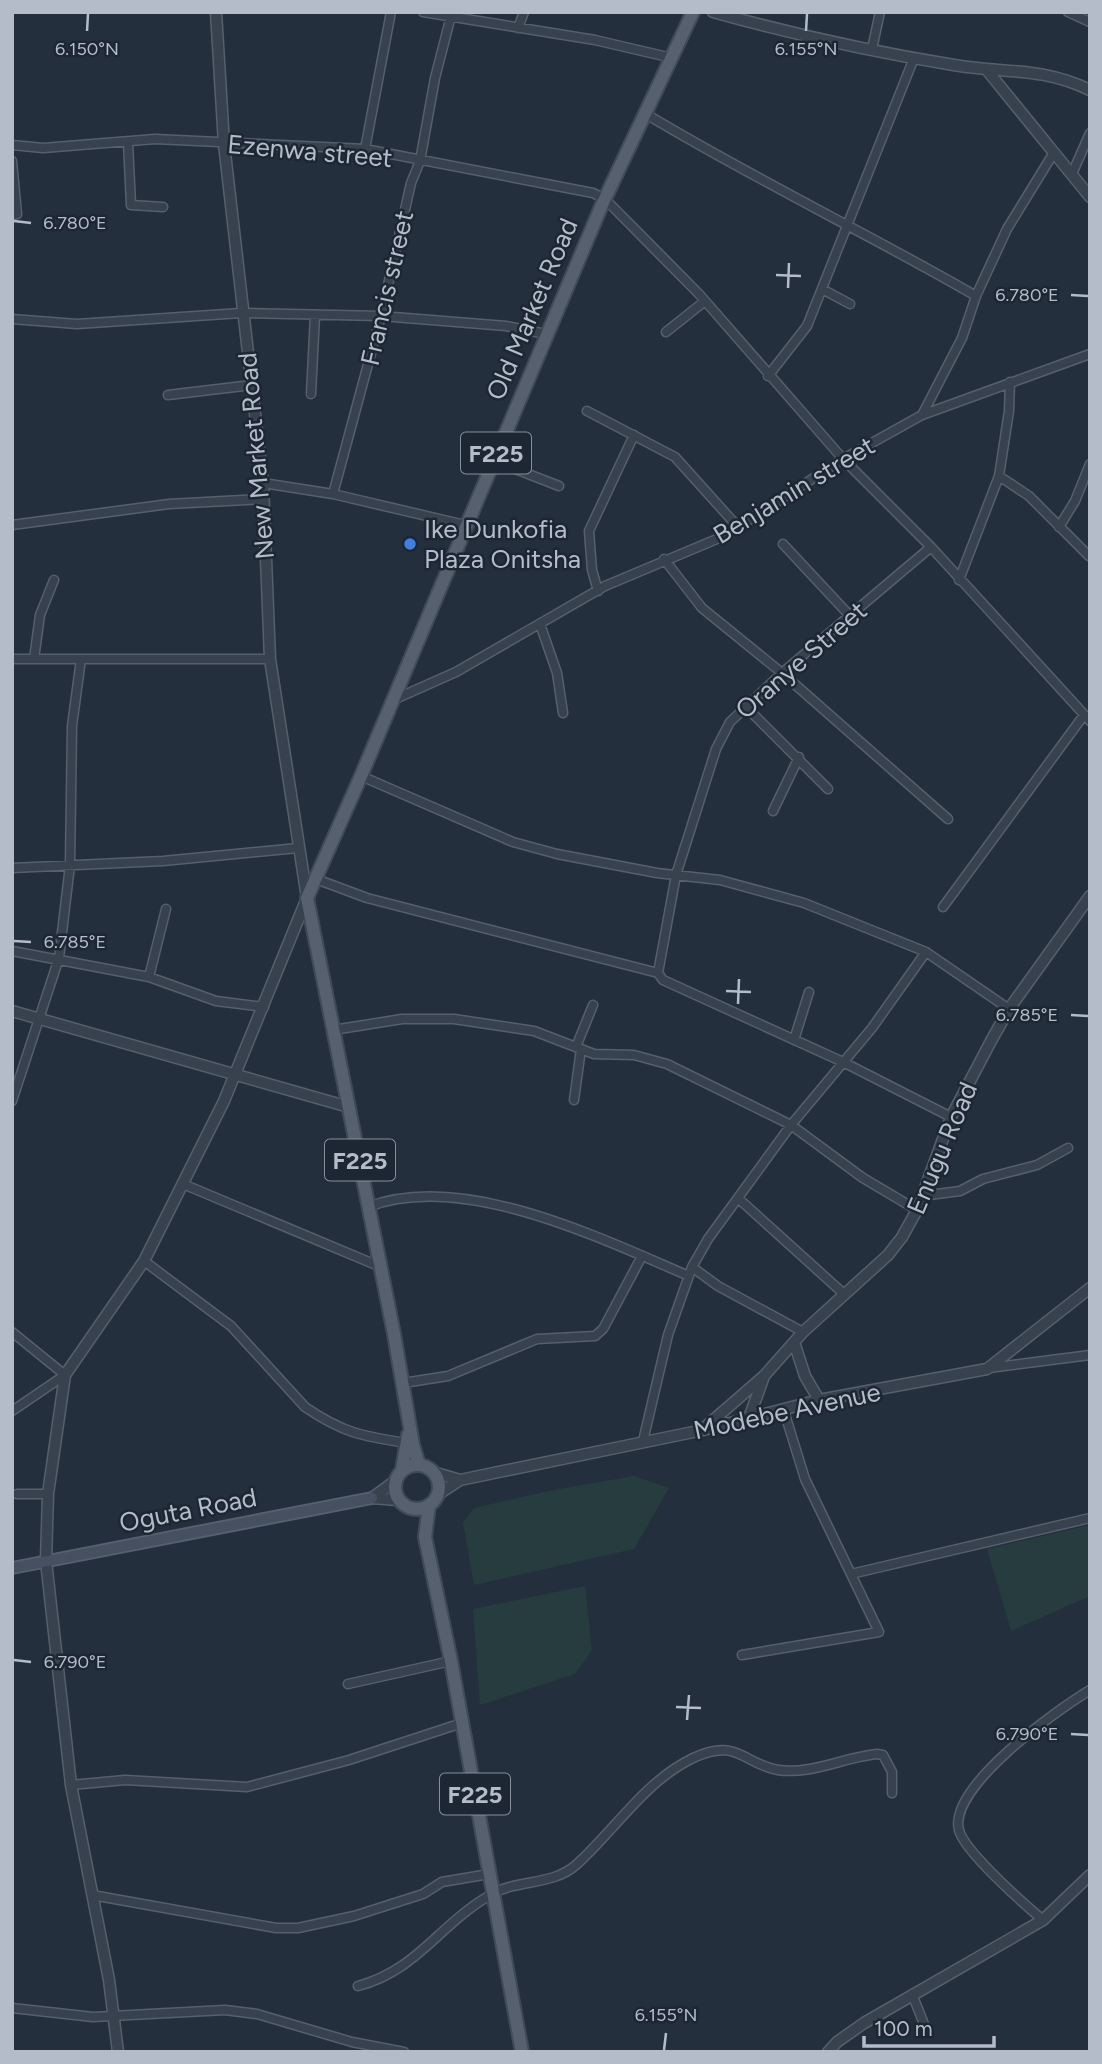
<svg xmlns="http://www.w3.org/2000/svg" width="1102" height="2064" viewBox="0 0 1102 2064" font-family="Figtree,sans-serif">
  <rect width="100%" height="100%" fill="#242f3e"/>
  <!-- green -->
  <path fill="#263c3f" d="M634,1476L669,1488L634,1549L474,1585L463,1523L474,1508L553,1490Z
    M1090,1525V1596L1011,1631L987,1549Z
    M585,1586L592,1650L575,1674L480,1705L473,1609Z"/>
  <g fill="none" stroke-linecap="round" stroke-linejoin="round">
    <defs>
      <path id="minor" d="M423,12L595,40L672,58
        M1068,12L1090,22
        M518,28L524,12
        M872,49L880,12
        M646,114C754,179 867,233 976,296
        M128,142L131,205L163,207
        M12,145L43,148L155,139L365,149L593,193L605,199L699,294L843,459L931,547L1090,721
        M365,149L391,12
        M12,161L17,214L12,215
        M1072,174L1090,133
        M822,289L850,304
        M12,319L77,324L241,313L381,316L506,326L546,334
        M666,332L705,301
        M768,376L807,326L914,58
        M311,394L315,315
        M168,395L252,385
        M587,411L675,457L738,527
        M922,415L962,338L976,296L1007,229L1053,154
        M492,460L559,486
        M999,476L1029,496L1089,556
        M263,483L333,494L381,316L411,183L420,161L435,78L452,12
        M333,494L465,525
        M12,525L169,504L263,499
        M1059,527L1075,501L1090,464
        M783,544L851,617
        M931,547L782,673L730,722L716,749L676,875L658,973L663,980L843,1062L951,1117
        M664,559L702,608L782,673L948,819
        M959,580L999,476L1009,411L1010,382
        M598,591L592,570L589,531L634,435
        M540,624L557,673L563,713
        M12,659H270
        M34,659L40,615L54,580
        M393,700L456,672L605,586L724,536L843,459L922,415L1090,354
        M746,707L828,789
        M361,776L513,842L557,854L657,873L720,880L804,903L926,952L1009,1009
        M773,811L799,757
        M12,868L163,861L298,848
        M316,879L367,898L658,973
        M943,907L1084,715
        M12,951L149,977L216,1001L264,1007
        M149,977L166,909
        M333,1030L402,1019H454L534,1031L594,1054L634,1055L667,1064L791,1125L863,1178L917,1210
        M794,1040L809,992
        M576,1047L593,1005
        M574,1100L581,1049
        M12,1101L59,958L70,865L72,726L81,659
        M183,1184L381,1267
        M922,1196L960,1191L983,1179L1037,1165L1068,1148
        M739,1199L844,1294
        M368,1207C462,1170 602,1239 689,1276
        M144,1261L231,1326L305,1407C343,1433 362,1436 406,1443
        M692,1267L718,1286L803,1332
        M12,1332L65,1375L12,1411
        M989,1368L1090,1355
        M403,1383L448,1376L537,1339L595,1336L603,1329L642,1256
        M643,1441L668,1335L692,1267L708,1239L791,1125L872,1028L926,952
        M17,1494H48
        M851,1574L1090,1518
        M742,1655L879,1632L805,1479L784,1411
        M348,1684L451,1661
        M71,1785L125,1780L247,1787L349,1760L462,1723
        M92,1895L276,1928H298L354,1916L423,1894L442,1882L489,1874
        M1043,1920C1024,1904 964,1851 959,1830C948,1787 1057,1710 1090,1690
        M358,1986C418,1970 439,1924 492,1894C518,1879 552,1886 576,1865C616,1829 644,1782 693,1758C738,1737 743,1764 778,1770C811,1775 845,1757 877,1754L883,1755L892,1772V1793
        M912,1994L926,2029
        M12,2008L93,2017L225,2010L257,2014L352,2042L404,2052"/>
      <path id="tertiary" d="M713,12C792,34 873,52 954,65C1005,74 1039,66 1090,90
        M986,69L1090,197
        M12,1011L349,1107
        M794,1342L805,1376L819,1400
        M749,1418L763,1379
        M703,1429L764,1376L803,1332L888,1255L902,1237L917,1210L951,1117L991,1041L1009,1009L1090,896
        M433,1472L460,1480
        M437,1495L460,1480L703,1430L819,1400L987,1369L1090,1288
        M372,1498L395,1481
        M372,1498L398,1500
        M118,2052L109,1980L71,1785L46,1561L48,1494L65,1375L144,1261L224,1101L307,898L270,659L263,483L224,144L216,12
        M828,2052L837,2042L864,2023L1043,1920L1090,1875"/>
      <path id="secondary" d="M12,1568L372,1498"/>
      <path id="primary" d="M395 1487a22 22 0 1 1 44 0a22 22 0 1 1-44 0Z
        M419,1465L413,1445L394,1334L307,898L361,776L601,207L693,12
        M402,1470L408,1435
        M429,1505L425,1537L451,1661L522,2052"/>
    </defs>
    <!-- minor casing -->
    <use href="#minor" stroke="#565f6c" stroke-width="11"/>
    <!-- tertiary casing -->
    <use href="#tertiary" stroke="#565f6c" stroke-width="13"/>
    <!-- secondary casing -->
    <use href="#secondary" stroke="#565f6c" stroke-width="14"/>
    <!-- primary casing -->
    <use href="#primary" stroke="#414a57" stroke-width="16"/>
    <!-- minor -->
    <use href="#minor" stroke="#38414e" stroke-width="8"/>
    <!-- tertiary -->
    <use href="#tertiary" stroke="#38414e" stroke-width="10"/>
    <!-- secondary -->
    <use href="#secondary" stroke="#465061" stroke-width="10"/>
    <!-- primary -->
    <use href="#primary" stroke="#56606e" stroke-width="12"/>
  </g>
  <!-- ticks -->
  <path fill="none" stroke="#b4bcc9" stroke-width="2.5" d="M87,31L88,14M806,31L807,14M14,221L31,223M776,275L801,276M788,288L789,263M1071,295L1088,296M14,941L31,942M726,991L751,992M738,1004L739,979M1071,1015L1088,1016M14,1660L31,1662M676,1707L701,1708M687,1720L689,1695M1071,1734L1088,1735M664,2050L666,2033"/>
  <!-- markers -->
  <circle fill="#3f7fe0" stroke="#1d2633" stroke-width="2.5" cx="410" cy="544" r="7"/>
  <g text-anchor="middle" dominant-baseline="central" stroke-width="5" stroke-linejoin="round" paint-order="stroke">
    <!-- shield labels -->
    <g fill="#1d2633" stroke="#878f9c" stroke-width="2">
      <rect x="461" y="432.5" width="70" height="41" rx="5"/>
      <rect x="325" y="1139.5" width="70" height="41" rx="5"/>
      <rect x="440" y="1773.5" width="70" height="41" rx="5"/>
    </g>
    <g font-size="24" font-weight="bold" fill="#b4bcc9">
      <text x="496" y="453">F225</text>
      <text x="360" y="1160">F225</text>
      <text x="475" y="1794">F225</text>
    </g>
    <!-- street labels -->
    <g font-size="26" fill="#b4bcc9" stroke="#1d2633">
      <text transform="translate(310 151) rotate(5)">Ezenwa street</text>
      <text transform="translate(387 288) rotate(-77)">Francis street</text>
      <text transform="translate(532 309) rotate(-67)">Old Market Road</text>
      <text transform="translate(256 456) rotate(-95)">New Market Road</text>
      <text transform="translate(794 490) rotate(-31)">Benjamin street</text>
      <text transform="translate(801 660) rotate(-41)">Oranye Street</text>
      <text transform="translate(942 1148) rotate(-67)">Enugu Road</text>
      <text transform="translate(787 1411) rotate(-12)">Modebe Avenue</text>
      <text transform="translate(188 1510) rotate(-11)">Oguta Road</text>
    </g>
    <!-- poi labels -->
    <g font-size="26" fill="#b4bcc9" stroke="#1d2633" text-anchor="start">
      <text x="424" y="529">Ike Dunkofia<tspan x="424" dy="30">Plaza Onitsha</tspan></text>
    </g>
  </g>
  <g font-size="18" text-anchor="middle" fill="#b4bcc9" stroke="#1d2633" stroke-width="5" stroke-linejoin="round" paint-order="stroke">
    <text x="87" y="55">6.150°N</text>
    <text x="806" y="55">6.155°N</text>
    <text x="75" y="229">6.780°E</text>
    <text x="1027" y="301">6.780°E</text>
    <text x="75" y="948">6.785°E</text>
    <text x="1027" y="1021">6.785°E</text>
    <text x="75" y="1668">6.790°E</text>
    <text x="1027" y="1740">6.790°E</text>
    <text x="666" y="2021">6.155°N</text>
  </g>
  <!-- border -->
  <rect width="1102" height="2064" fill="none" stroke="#b4bcc9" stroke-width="28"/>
  <!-- scale -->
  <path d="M864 2036v10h130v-10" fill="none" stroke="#b4bcc9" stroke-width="3.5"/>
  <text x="874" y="2036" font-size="21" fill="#b4bcc9" stroke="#1d2633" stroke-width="5" paint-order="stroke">100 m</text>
</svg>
